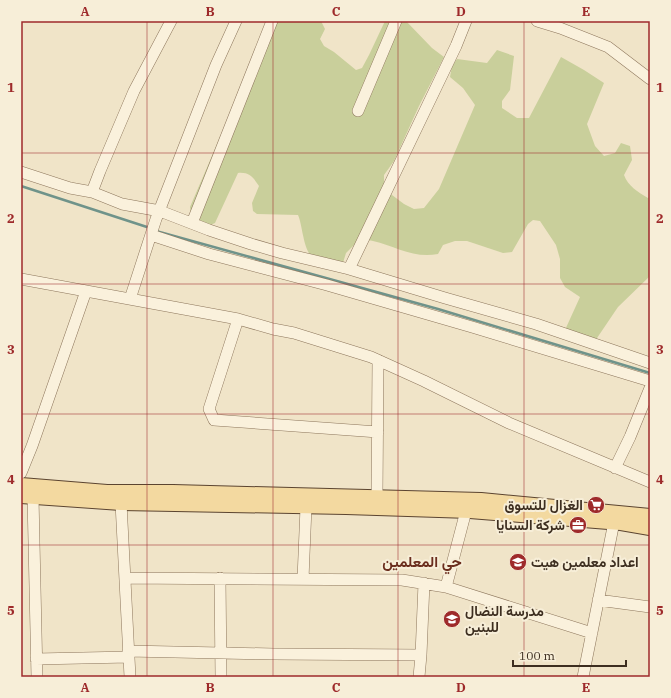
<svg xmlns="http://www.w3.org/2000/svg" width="671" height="698" viewBox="0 0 671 698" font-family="'IBM Plex Serif',Vazirmatn,serif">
  <rect width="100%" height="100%" fill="#f0e4c8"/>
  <!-- green -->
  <path fill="#c9cf9b" d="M267,21H321L325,29L320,39L324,46L334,52L356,70L362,68L369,55L385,21H406L432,48L444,57L419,106L394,161L384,175V189L404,204L414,209L424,208L439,189L475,105L463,88L450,77L452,66L457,59L487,63L497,50L514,56L510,90L502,101V108L517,118H529L561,57L584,70L604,83L587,124L595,146L604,156L615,153L621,143L630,146L632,160L624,175C628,186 638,192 648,198L650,196V276L618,307L595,341L565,330L580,297L565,287L560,278V259L556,245L540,221L533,220L528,224L512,252L503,253L467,241H455L443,245L438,254C414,259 395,246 373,241C368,240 362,241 357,242L346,253L342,266C333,264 322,263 314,258C303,252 303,226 298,215L257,214L253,211L252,203L259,186C253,177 249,172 238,173L215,223L208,226L194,222L191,215L190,207L248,72Z"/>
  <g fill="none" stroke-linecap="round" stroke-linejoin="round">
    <!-- stream -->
    <path stroke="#6f938a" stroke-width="2.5" d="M21,186L150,228
      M156,231L438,309L650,373"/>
    <defs>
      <path id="minor" d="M537,21L560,28L608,47L650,79
        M358,111L396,21
        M21,172L70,188L92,192L122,204L160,211L209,230L251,244L282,253L349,269L445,298L536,324L650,363
        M92,192L100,171L134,91L171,21
        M192,223L272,21
        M151,235L209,254L327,285L472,327L650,381
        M349,269L456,46L466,21
        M21,279L238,319L273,329L294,333L371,357L424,381L509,423L650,482
        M130,299L156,219L216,65L236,21
        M238,319L209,409L214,420L378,432
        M615,468L630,437L650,388
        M21,473L32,446L86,291
        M33,497L37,677
        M377,497L378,360
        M121,503L130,677
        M125,578L402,580L446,587L592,633
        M220,578L221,677
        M303,579L306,507
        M446,587L466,511
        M598,600L650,607
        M128,651L274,654L421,655
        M36,659L129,657
        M419,677L421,655L424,583
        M583,677L614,522"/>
      <path id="major" d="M21,485L107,492H173L481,500L650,516
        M21,496L121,503L346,507L470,511L621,523L650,528"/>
    </defs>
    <!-- minor casing -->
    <use href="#minor" stroke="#8d765c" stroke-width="12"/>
    <!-- major casing -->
    <use href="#major" stroke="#5b4430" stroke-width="16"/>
    <!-- minor -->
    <use href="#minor" stroke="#faf1dc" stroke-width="11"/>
    <!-- major -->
    <use href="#major" stroke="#f3d9a0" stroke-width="14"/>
  </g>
  <!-- grid -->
  <path fill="none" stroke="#9e2a2b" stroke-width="1" stroke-opacity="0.55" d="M147,21V677M273,21V677M398,21V677M524,21V677M21,153H650M21,284H650M21,414H650M21,545H650"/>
  <!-- icons -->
  <defs>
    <symbol id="supermarket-disc" viewBox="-11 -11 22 22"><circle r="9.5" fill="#9e2a2b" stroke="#f7eed8"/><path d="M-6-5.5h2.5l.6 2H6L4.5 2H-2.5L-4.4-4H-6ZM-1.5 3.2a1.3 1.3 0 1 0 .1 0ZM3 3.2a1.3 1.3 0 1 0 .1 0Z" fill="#fff"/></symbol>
    <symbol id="office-disc" viewBox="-11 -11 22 22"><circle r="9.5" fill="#9e2a2b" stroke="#f7eed8"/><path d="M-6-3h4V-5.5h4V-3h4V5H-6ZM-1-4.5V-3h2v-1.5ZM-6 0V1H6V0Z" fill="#fff"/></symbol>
    <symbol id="school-disc" viewBox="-11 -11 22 22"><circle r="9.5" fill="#9e2a2b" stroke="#f7eed8"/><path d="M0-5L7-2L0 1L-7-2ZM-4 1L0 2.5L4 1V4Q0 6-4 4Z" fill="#fff"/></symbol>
  </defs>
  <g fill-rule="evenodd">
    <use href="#supermarket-disc" x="586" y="495" width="20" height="20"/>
    <use href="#office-disc" x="568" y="515" width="20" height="20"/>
    <use href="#school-disc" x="508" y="552" width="20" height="20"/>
    <use href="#school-disc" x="442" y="609" width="20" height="20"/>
  </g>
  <g text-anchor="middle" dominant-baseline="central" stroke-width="4" stroke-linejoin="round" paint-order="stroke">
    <!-- poi labels -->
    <g font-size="14" font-weight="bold" fill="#3d2e20" stroke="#f7eed8" text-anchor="end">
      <text x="583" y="505">الغزال للتسوق</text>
      <text x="565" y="525">شركة السنايا</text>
      <text x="531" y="562" text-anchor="start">اعداد معلمين هيت</text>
      <text x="465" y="611" text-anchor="start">مدرسة النضال<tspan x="465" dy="16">للبنين</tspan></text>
    </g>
    <!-- neighbourhood labels -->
    <g font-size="15" font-weight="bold" fill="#6b2e1e" stroke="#f7eed8">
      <text x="422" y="561">حي المعلمين</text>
    </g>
  </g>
  <!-- border -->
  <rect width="671" height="698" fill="none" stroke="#f7eed8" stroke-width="44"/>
  <!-- scale -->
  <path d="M513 660v6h113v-6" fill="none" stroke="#3d2e20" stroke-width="2"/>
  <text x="519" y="660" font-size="12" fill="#3d2e20" stroke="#f7eed8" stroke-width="3" paint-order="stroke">100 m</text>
  <rect x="22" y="22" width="627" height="654" fill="none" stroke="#9e2a2b" stroke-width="1.5"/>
  <g font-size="13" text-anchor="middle" font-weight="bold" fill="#9e2a2b">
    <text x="85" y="16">A</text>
    <text x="210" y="16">B</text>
    <text x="336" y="16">C</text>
    <text x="461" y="16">D</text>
    <text x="586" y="16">E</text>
    <text x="11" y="92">1</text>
    <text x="660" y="92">1</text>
    <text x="11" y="223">2</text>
    <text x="660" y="223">2</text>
    <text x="11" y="354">3</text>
    <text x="660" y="354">3</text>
    <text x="11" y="484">4</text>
    <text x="660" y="484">4</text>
    <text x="11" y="615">5</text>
    <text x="660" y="615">5</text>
    <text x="85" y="692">A</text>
    <text x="210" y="692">B</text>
    <text x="336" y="692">C</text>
    <text x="461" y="692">D</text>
    <text x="586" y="692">E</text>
  </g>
</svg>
